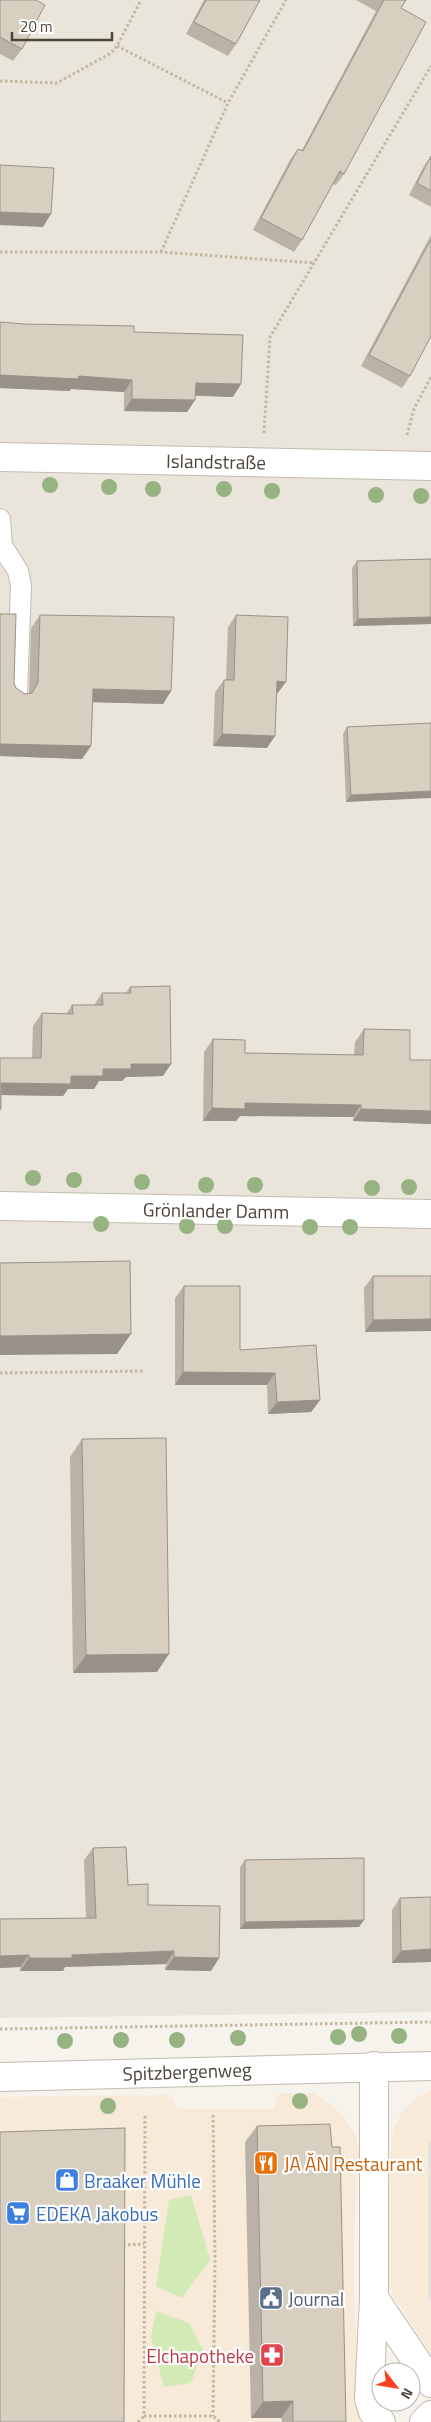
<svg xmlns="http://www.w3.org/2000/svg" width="431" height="2422" viewBox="0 0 431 2422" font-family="'Titillium Web',sans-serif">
  <rect width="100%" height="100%" fill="#f6f3ec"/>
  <!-- residential -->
  <path fill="#eae5da" d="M0,0H431V2012L0,2018Z"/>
  <!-- commercial -->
  <path fill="#f7ead8" d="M431,2090V2354L394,2297L385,2272L391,2145L394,2127L403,2110L418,2097Z
    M279,2093H314L332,2106L346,2120L356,2137L362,2156L356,2159L354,2272L358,2410L364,2422H0V2097L171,2095L178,2109H273Z"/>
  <!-- green -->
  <path fill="#d2eab5" d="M191,2195L210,2260L182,2298L156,2286L169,2200Z
    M156,2311L189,2323L203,2350L191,2383L164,2387L151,2337Z"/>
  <!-- parking -->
  <path fill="#e5e3e0" d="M428,2142H431V2300H428Z"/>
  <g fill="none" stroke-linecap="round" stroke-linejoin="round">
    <defs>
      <path id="service" d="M0,519L2,546L18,571L21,585L17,695"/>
      <path id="minor" d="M0,457L431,466
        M0,1206L431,1214
        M374,2066V2298L369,2399L373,2412L381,2422
        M374,2298L431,2383
        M424,2422L431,2415"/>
      <path id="tertiary" d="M0,2077L431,2066"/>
    </defs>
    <!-- service casing -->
    <use href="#service" stroke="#c2bbae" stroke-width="22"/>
    <!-- minor casing -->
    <use href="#minor" stroke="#c2bbae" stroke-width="30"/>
    <!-- tertiary casing -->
    <use href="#tertiary" stroke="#c2bbae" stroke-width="30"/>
    <!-- path -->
    <path stroke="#c4b79f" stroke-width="3" stroke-dasharray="2.5 2.5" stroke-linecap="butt" d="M117,46L228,103
      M0,81L57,83L111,53L117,46L141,0
      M0,252H161L315,263
      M161,252L228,103L286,0
      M264,433L270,337L431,66
      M407,435L414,409L431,377
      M0,1373L145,1371
      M0,2029L431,2022
      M213,2115L215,2260L213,2416
      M145,2116L144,2416H213L220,2422
      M123,2245L144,2244
      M138,2422L144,2416"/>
    <!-- service -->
    <use href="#service" stroke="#fff" stroke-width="20"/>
    <!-- minor -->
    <use href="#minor" stroke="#fff" stroke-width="28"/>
    <!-- tertiary -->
    <use href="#tertiary" stroke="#fff" stroke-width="28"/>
  </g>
  <!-- trees -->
  <g fill="#97b381">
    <circle cx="50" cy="485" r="8"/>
    <circle cx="109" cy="487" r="8"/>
    <circle cx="153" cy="489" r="8"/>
    <circle cx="224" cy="489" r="8"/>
    <circle cx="272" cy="491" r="8"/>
    <circle cx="376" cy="495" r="8"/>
    <circle cx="421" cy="496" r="8"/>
    <circle cx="33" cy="1178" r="8"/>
    <circle cx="74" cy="1180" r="8"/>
    <circle cx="142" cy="1182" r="8"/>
    <circle cx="206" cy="1185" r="8"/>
    <circle cx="255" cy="1185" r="8"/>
    <circle cx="409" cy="1187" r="8"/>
    <circle cx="372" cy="1188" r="8"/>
    <circle cx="101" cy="1224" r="8"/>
    <circle cx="187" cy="1226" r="8"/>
    <circle cx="225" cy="1226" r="8"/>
    <circle cx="310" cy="1227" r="8"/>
    <circle cx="350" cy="1227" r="8"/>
    <circle cx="359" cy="2034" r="8"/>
    <circle cx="399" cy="2036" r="8"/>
    <circle cx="338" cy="2037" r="8"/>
    <circle cx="238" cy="2038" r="8"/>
    <circle cx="121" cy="2040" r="8"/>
    <circle cx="177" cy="2040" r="8"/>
    <circle cx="65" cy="2041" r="8"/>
    <circle cx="300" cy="2101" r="8"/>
    <circle cx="108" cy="2106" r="8"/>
  </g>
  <!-- wall -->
  <path fill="#bab2a6" d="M0,0L22,49L13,61L0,54Z
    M204,0H260L236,44L228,56L186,34Z
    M356,0H406L401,8L344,174L336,185L333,184L302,240L294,252L253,230L290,160L298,149L302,150L376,11Z
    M431,156V207L409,195L424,166Z
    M431,235V336L410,376L402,388L361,366Z
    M134,332L233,397L195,396V400L187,412L124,411V392L71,389L70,391L0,388Z
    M431,559V624L353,626L352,568L357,561Z
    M40,615L171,691L163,704L93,702L91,746L82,759L0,756L14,683L16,688L25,694L29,693L31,628Z
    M236,615L277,694L267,748L213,746L215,692L224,680H226L228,627Z
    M431,723L346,802L343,734L347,727Z
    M130,987L163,1076L126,1077L122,1081H99L94,1089H68L63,1096L1,1095V1109L0,1111V1058H32L33,1026L42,1013L66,1014L72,1005H94L102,993H126Z
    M364,1029L410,1060H431V1124L353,1121V1117L240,1116L236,1121H203L204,1052L213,1039L245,1053L354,1055L355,1042Z
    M373,1276H431L365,1332L364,1288Z
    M184,1286L240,1350L320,1400L311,1412L268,1414L267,1385H175V1298Z
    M82,1439L157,1672L73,1673L70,1457Z
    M93,1848L128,1885L148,1905L219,1958L211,1971L165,1970L166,1964L65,1967L63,1971H20V1967L0,1968V1919L86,1918L84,1860Z
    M245,1860L359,1927L240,1929V1867Z
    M400,1898L431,1962L392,1963V1910Z
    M257,2126L346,2422H282L281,2418H251L245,2142Z"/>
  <!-- shaded-wall -->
  <path fill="#979187" d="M0,212L51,214L43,227L0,225Z
    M0,375L79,376L132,380L124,392L71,389L70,391L0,388Z
    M196,383L241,384L233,397L187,395Z
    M132,399L195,400L187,412L124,411Z
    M431,617V624L353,626L358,619Z
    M277,681L286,682L277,694Z
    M93,689L171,691L163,704L84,702Z
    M222,734L275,736L267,748L213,746Z
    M0,744L91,746L82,759L0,756Z
    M431,791V798L346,802L351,795Z
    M131,1064H171L163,1076L126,1077L122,1081H99L94,1089H68L63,1096L0,1095L1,1083L71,1076L103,1069Z
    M245,1103L361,1105L353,1117L240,1116L236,1121H203L212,1108Z
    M361,1109L431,1111V1124L353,1121Z
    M431,1319V1331L365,1332L373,1320Z
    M131,1334L117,1354L0,1355V1336Z
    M183,1372L275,1373L267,1385H175Z
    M320,1400L311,1412L268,1414L277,1402Z
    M169,1654L157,1672L73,1673L86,1655Z
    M364,1920L359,1927L240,1929L245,1922Z
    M431,1949V1962L392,1963L401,1951Z
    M174,1951L166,1964L65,1967L63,1971H20L29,1958L72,1955Z
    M29,1955L20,1967L0,1968V1956Z
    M174,1957L219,1958L211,1971L165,1970Z
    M293,2401L281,2418H251L263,2402Z"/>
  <!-- building -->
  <path fill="#d8cfc1" stroke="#979187" d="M0,0H36L45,5L22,49L0,37Z
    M206,0H260L236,44L194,22Z
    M384,0H406L401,8L426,22L344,174L340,171L302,240L261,218L298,149L303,151Z
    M431,156V191L417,183Z
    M0,165L54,168L51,214L0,212Z
    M431,239V336L410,376L369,355Z
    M0,322L24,324L134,326V332L243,335L241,384L196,383L195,400L132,399V380L79,376L78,379L0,375Z
    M431,559V617L358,619L357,561Z
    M0,614H16L14,683L16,688L25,694L32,693L38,683L40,615L174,617L171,691L93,689L91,746L0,744Z
    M236,615L288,617L286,682L277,681L275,736L222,734L224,680H234Z
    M431,723V791L351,795L347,727Z
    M170,986L171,1064H131V1069H103V1076H71V1084L1,1083V1109H0V1058H41L42,1013L73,1014L72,1005H103L102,993H131L130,987Z
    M364,1029L410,1030V1060H431V1111L361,1109V1105L245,1103V1109L212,1108L213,1039L245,1040V1053L363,1055Z
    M130,1261L131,1334L0,1336V1263Z
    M373,1276H431V1319L373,1320Z
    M184,1286H240V1350L316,1345L320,1400L277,1402L275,1373L183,1372Z
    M166,1438L169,1654L86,1655L82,1439Z
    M126,1847L128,1885L148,1884V1905L220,1906L219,1958L174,1957V1951L72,1955V1958H29V1955L0,1956V1919L96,1918L93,1848Z
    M364,1858V1920L245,1922V1860Z
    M431,1897V1949L401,1951L400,1898Z
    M330,2124L332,2147H340L346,2422H293V2401L263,2402L257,2126Z
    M125,2128L124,2422H0V2132Z"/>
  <!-- icons -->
  <defs>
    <symbol id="restaurant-square" viewBox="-11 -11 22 22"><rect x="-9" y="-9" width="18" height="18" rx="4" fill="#e8710a" stroke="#fff"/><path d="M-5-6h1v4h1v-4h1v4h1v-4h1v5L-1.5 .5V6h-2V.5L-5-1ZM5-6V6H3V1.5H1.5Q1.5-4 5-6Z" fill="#fff"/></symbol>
    <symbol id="shop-square" viewBox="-11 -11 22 22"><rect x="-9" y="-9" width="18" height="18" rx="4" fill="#3f7fe0" stroke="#fff"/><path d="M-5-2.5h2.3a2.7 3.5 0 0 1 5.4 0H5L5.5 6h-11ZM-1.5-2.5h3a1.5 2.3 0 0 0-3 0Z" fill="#fff"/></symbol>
    <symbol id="supermarket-square" viewBox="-11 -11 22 22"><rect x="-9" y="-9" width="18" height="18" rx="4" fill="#3f7fe0" stroke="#fff"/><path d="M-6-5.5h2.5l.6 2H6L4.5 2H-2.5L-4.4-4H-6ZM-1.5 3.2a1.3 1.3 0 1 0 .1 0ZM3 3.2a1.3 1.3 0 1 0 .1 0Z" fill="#fff"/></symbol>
    <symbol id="civic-square" viewBox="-11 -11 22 22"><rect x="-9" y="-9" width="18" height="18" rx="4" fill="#5c6f8a" stroke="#fff"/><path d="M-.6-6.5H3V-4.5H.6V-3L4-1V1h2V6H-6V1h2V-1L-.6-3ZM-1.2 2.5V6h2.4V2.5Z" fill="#fff"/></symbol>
    <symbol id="pharmacy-square" viewBox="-11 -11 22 22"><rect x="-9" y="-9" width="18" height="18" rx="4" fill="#e0444e" stroke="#fff"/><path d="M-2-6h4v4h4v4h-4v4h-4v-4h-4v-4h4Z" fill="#fff"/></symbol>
  </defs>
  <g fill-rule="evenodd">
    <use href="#restaurant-square" x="252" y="2149" width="28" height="28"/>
    <use href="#shop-square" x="53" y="2166" width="28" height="28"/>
    <use href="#supermarket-square" x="4" y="2199" width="28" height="28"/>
    <use href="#civic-square" x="257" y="2284" width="28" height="28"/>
    <use href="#pharmacy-square" x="258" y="2341" width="28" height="28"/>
  </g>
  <g text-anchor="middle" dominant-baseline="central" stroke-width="4.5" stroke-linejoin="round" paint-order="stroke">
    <!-- street labels -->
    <g font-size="19" fill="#4b4439" stroke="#fff">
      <text transform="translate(216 461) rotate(1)">Islandstraße</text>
      <text transform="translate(216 1210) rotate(1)">Grönlander Damm</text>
      <text transform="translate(187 2071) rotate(-2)">Spitzbergenweg</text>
    </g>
    <!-- food labels -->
    <g font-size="19" fill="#c56008" stroke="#fff" text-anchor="start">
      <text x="284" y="2163">JA ĂN Restaurant</text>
    </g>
    <!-- shop labels -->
    <g font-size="19" fill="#366cbe" stroke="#fff" text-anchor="start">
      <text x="84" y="2180">Braaker Mühle</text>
      <text x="36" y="2213">EDEKA Jakobus</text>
    </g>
    <!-- service labels -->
    <g font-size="19" fill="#4e5e75" stroke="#fff" text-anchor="start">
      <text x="288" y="2298">Journal</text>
    </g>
    <!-- health labels -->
    <g font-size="19" fill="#be3a42" stroke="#fff" text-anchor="end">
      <text x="254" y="2355">Elchapotheke</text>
    </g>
  </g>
  <!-- north arrow -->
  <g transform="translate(396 2387) rotate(121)"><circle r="24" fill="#ffffff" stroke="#b7b4b0"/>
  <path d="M0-4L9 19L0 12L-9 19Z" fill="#fc3f1d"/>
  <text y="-8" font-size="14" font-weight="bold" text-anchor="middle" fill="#4b4439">N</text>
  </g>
  <!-- scale -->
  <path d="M12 32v8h100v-8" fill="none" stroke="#4b4439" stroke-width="2.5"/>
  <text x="20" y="32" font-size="15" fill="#4b4439" stroke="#ffffff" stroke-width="4" paint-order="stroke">20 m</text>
</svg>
